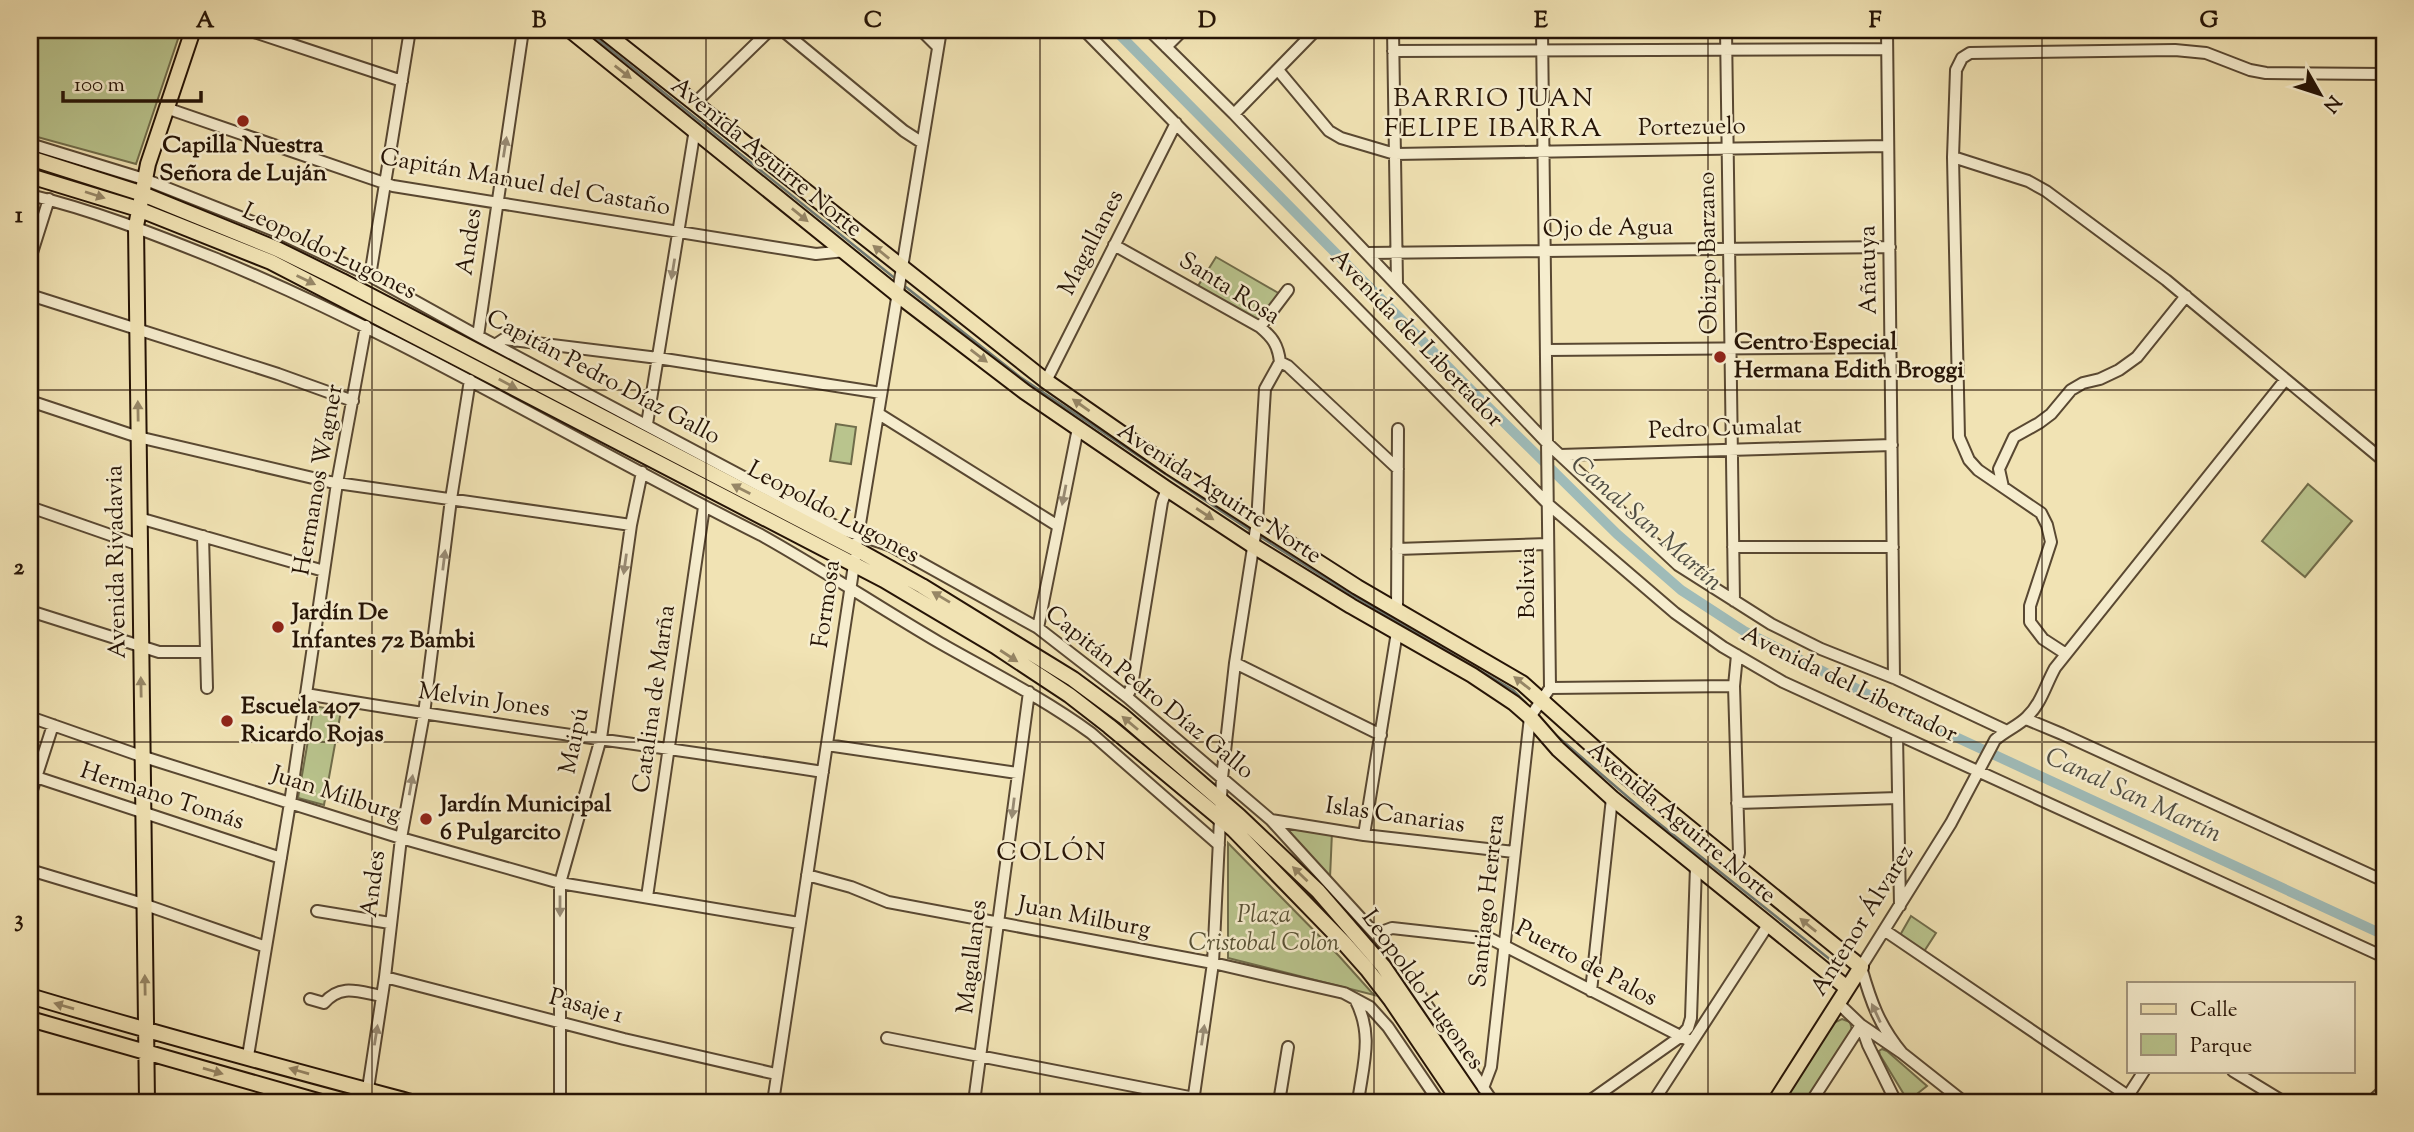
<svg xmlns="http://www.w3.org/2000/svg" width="2414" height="1132" viewBox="0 0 2414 1132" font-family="'Sorts Mill Goudy',serif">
  <rect width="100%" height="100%" fill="#f1e3b4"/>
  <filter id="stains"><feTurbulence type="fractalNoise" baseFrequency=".00286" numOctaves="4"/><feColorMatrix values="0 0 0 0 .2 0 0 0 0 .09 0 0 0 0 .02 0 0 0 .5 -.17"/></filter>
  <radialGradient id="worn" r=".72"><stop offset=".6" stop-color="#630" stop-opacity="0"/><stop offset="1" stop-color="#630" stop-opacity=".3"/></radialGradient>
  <!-- green -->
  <path fill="#b9c48d" stroke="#706c4a" stroke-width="2" d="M30,30H181L136,164L30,135Z
    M1216,257L1280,294L1259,321L1198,286Z
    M836,424L856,427L851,464L830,461Z
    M2308,484L2352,521L2305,577L2262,541Z
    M314,706L341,711L324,805L298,798Z
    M1283,825L1332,832L1330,878Z
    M1228,843L1339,956L1374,995L1228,958Z
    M1911,916L1936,933L1923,953L1899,937Z
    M1842,1019L1850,1022L1852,1030L1807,1102H1780L1831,1024Z
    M1882,1049L1887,1051L1927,1086L1908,1101L1880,1055L1879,1051Z"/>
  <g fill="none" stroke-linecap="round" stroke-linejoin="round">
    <!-- stream -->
    <path stroke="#6f7871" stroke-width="2.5" d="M586,30L897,280
      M902,284L1020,377L1251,531
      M1259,536L1349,593L1513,690L1526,703
      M1550,730L1651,817L1837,965"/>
    <!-- canal -->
    <path stroke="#9fbbb8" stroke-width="10" d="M1115,30L1475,394L1617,534L1681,590L1744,631L1906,714L2384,935"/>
    <defs>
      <path id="minor" d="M248,30L402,81
        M782,30L904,131L921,142
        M921,30L938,47
        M1084,30L1549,505L1675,613L1723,647L1783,682L2384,957
        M1149,30L1234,114L1547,443L1678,565L1771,624L1821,649L1894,678L2005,730
        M1393,30L1397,283
        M1726,30L1734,601
        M1887,30L1894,678
        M1166,47L1183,30
        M1393,51L1887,49
        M1278,70L1329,131L1341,138L1395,154L1888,146
        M695,103L770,30
        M166,108L393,186L816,254L845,251
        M1234,114L1316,30
        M30,144L144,179L273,230L370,276L478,336L843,530L889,545L1038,628L1127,697L1271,820L1388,948L1493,1102
        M1953,157L2028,181L2046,191L2166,280L2384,461
        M30,195C93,210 154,234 214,258C404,336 579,444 761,535C822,569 880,608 940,643C991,672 1043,698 1091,733L1219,845
        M1114,245L1260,327C1273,338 1278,345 1280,362L1288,366L1398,469
        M1368,253L1890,247
        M30,259L49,199
        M370,276L410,30
        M30,295L278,374L353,401
        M1260,327L1288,290
        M478,336L523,30
        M495,345L504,339L658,358L881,393
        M1546,350L1891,347
        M1046,381L1176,123
        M30,401L138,437L330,482L631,525
        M879,414L1058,526
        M647,424L695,129
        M1560,455L1892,445
        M2003,487L1999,469L2014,437L2039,423L2051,414L2071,390L2083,383L2100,379L2119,370L2137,357L2186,296
        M30,507L139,545
        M139,518L324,571
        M203,536L207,688
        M857,542L941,30
        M1733,547H1893
        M1397,549L1548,544
        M1397,610L1398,429
        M30,611L159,652H206
        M1038,628L1078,428
        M2066,654L2043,639L2030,622V606L2051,542L2047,525L2041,513L1978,470L1969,460L1959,437L1953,157L1956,70L1962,58L1970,53L2175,50L2206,53L2250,70L2266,73L2384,74
        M1235,663L1381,735
        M1550,688L1734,686
        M306,694C478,724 651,745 823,772
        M1127,697L1132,686L1162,502L1167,489
        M30,717L141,756L401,838L560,883L799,923
        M2026,719L2062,734L2384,881
        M1897,734L1900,906
        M827,745L1017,773
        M30,775L281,858
        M30,796L53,725
        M1737,803L1898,798
        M1271,820L1364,835L1514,852
        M1364,835L1397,632
        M1735,867L1739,853L1734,686L1737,655
        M30,870L143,904L266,947
        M807,875L851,887L888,902L1213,963L1344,993L1370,1007L1388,1027L1439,1102
        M647,897L704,507
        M317,911L390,923
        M1884,930L2128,1096
        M1376,934L1392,928L1491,939L1692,1042
        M385,977L624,1039L776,1074
        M1591,991L1612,798
        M310,999L324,1003C341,983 359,992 382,996
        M1355,999C1374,1035 1363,1064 1358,1102
        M1838,1003L1861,1025L1868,1045L1896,1102
        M887,1038L1215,1102
        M1902,1053C1879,1025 1871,1002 1861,967L1951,823L1995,740C2005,731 2018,726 2027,717C2041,704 2046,684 2055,668L2285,380
        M248,1056L290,803L337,483L366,326
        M2233,1071L2284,1102
        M1483,1088L1491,1067L1530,717L1550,688L1542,30
        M366,1102L385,977L401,838L424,714L451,499L470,380
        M560,1102V883L601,738L631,525L642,472
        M773,1102L855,558
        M974,1102L1029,692
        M1193,1102L1213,963L1222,778L1235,663L1257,522L1265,389L1280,362
        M1279,1102L1288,1047
        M1588,1102L1680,1037L1688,1028L1691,1018L1696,866
        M1653,1102L1768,925
        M1811,1102L1861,1025L1902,1053L1964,1102
        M2124,1102L2144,1071
        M2371,1102L2384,1090"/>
      <path id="major" d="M570,30L898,295L1025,392L1167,489L1252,545L1351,606L1472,675L1514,703L1530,717L1558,749L1612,798L1847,988
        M602,30L1046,381L1170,467L1357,587L1522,683L1628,778L1861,967L1775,1102
        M30,158L140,193L277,249L342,281L856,549L922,586L1073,679L1123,716L1239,816L1318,891L1383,966L1476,1102
        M30,176L138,209L271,262L884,580L995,646L1069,695L1109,726L1233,829L1344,943L1367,969L1391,1000L1460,1102
        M30,996C156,1034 284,1068 411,1102
        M30,1019L321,1102
        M147,1102L136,226L148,164L193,30"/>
    </defs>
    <!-- minor casing -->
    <use href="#minor" stroke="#594832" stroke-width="14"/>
    <!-- major casing -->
    <use href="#major" stroke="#261406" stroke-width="18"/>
    <!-- minor -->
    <use href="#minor" stroke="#f6edce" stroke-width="10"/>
    <!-- major -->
    <use href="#major" stroke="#f1e3b4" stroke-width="14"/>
  </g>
  <!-- one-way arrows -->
  <defs><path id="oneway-solid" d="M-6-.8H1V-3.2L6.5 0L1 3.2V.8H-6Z" transform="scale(1.75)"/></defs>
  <g fill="#968666">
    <use href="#oneway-solid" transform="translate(623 72) rotate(38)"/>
    <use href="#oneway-solid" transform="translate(95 195) rotate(18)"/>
    <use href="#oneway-solid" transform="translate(800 215) rotate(39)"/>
    <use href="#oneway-solid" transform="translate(881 252) rotate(-141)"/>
    <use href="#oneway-solid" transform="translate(306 280) rotate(26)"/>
    <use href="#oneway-solid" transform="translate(979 356) rotate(37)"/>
    <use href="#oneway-solid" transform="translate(508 384) rotate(28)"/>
    <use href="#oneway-solid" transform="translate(1081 405) rotate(-145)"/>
    <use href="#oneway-solid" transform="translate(138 411) rotate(-91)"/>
    <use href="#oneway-solid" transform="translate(741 489) rotate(-153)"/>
    <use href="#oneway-solid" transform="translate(1205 514) rotate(33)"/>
    <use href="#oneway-solid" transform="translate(941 597) rotate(-149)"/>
    <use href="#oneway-solid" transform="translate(1009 656) rotate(33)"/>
    <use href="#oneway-solid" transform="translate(1522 683) rotate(-142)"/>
    <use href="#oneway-solid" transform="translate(141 687) rotate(-91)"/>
    <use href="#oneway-solid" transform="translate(1130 723) rotate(-140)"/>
    <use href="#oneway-solid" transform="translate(1300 874) rotate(-136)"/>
    <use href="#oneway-solid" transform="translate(1808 925) rotate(-141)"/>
    <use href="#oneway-solid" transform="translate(145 985) rotate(-91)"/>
    <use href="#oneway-solid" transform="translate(64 1006) rotate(-164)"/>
    <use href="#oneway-solid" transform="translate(213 1071) rotate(16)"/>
    <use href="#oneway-solid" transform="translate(299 1071) rotate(-164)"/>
  </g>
  <g fill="#988b74">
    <use href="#oneway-solid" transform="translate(505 147) rotate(-81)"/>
    <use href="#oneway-solid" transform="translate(673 269) rotate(99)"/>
    <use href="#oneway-solid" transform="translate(1064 495) rotate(101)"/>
    <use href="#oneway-solid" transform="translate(444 560) rotate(-83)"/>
    <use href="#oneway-solid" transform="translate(625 564) rotate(98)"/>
    <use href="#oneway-solid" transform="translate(411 785) rotate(-80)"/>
    <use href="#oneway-solid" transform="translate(1013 808) rotate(97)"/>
    <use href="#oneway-solid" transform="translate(560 906) rotate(90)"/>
    <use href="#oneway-solid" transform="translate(1876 1013) rotate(-115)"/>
    <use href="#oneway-solid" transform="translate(376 1035) rotate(-81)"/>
    <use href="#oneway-solid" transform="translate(1203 1035) rotate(-82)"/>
  </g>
  <!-- grid -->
  <path fill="none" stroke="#261406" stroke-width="2" stroke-opacity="0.55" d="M372,30V1102M706,30V1102M1040,30V1102M1374,30V1102M1708,30V1102M2042,30V1102M30,390H2384M30,742H2384"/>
  <!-- markers -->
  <g fill="#8f2418" stroke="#f6edce" stroke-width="2.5">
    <circle cx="243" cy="121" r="7"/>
    <circle cx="1720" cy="357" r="7"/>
    <circle cx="278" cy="627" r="7"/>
    <circle cx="227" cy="721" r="7"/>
    <circle cx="426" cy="819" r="7"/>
  </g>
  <g text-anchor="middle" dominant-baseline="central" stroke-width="5" stroke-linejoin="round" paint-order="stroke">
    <!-- street labels -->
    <g font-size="24" fill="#261406" stroke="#f6edce">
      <text transform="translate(1692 128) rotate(-1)">Portezuelo</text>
      <text transform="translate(766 158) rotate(39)">Avenida Aguirre Norte</text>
      <text transform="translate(525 183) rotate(10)">Capitán Manuel del Castaño</text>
      <text transform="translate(1608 229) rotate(-1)">Ojo de Agua</text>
      <text transform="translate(470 242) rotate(-82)">Andes</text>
      <text transform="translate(1092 243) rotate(-63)">Magallanes</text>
      <text transform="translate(329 252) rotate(26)">Leopoldo Lugones</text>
      <text transform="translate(1709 253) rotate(-91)">Obizpo Barzano</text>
      <text transform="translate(1869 270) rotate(-91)">Añatuya</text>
      <text transform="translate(1229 289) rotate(32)">Santa Rosa</text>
      <text transform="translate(1416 339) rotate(46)">Avenida del Libertador</text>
      <text transform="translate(603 378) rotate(28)">Capitán Pedro Díaz Gallo</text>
      <text transform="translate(1725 429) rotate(-2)">Pedro Cumalat</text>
      <text transform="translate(319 480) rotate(-80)">Hermanos Wagner</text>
      <text transform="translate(1219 494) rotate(33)">Avenida Aguirre Norte</text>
      <text transform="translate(833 513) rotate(28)">Leopoldo Lugones</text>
      <text transform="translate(117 562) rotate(-91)">Avenida Rivadavia</text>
      <text transform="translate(1528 583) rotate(-90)">Bolivia</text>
      <text transform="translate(827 604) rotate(-82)">Formosa</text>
      <text transform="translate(1849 685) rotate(26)">Avenida del Libertador</text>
      <text transform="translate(1149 693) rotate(39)">Capitán Pedro Díaz Gallo</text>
      <text transform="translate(655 699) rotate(-82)">Catalina de Marña</text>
      <text transform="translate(484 701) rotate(8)">Melvin Jones</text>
      <text transform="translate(575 741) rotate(-78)">Maipú</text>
      <text transform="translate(336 795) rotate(18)">Juan Milburg</text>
      <text transform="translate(162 797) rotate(18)">Hermano Tomás</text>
      <text transform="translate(1395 816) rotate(8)">Islas Canarias</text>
      <text transform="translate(1681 823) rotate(40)">Avenida Aguirre Norte</text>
      <text transform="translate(374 884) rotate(-83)">Andes</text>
      <text transform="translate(1488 901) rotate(-84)">Santiago Herrera</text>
      <text transform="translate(1084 918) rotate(11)">Juan Milburg</text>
      <text transform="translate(1863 921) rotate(-58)">Antenor Álvarez</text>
      <text transform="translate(973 957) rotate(-83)">Magallanes</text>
      <text transform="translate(1586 964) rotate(28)">Puerto de Palos</text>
      <text transform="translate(1422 990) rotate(54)">Leopoldo Lugones</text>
      <text transform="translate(586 1007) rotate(15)">Pasaje 1</text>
    </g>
    <!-- poi labels -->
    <g font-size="24" font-weight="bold" fill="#261406" stroke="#f6edce" text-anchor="start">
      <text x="243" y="146" text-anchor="middle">Capilla Nuestra<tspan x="243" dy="28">Señora de Luján</tspan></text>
      <text x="1734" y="343">Centro Especial<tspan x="1734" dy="28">Hermana Edith Broggi</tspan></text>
      <text x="292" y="613">Jardín De<tspan x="292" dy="28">Infantes 72 Bambi</tspan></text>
      <text x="241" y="707">Escuela 407<tspan x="241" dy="28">Ricardo Rojas</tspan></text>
      <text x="440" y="805">Jardín Municipal<tspan x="440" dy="28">6 Pulgarcito</tspan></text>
    </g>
    <!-- park labels -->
    <g font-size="24" font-style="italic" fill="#595235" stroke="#f6edce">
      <text x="1264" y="916">Plaza<tspan x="1264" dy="28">Cristobal Colon</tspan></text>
    </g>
    <!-- neighbourhood labels -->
    <g font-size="26" letter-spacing="2" fill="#261406" stroke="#f6edce">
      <text x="1494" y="99">BARRIO JUAN<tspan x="1494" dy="30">FELIPE IBARRA</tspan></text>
      <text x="1052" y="853">COLÓN</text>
    </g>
    <!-- water labels -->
    <g font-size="26" font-style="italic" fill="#504e44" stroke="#f6edce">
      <text transform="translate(1646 524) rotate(41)">Canal San Martín</text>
      <text transform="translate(2133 796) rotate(25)">Canal San Martín</text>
    </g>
  </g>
  <!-- margin -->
  <rect width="2414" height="1132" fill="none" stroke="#f1e3b4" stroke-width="77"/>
  <!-- legend -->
  <rect x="2127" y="982" width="228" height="91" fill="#f6edce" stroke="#a3967e" stroke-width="2"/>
  <rect x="2141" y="1004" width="35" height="10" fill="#f1e3b4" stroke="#a3967e" stroke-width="2"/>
  <text x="2190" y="1016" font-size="21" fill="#261406">Calle</text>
  <rect x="2141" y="1034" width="35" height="21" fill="#b9c48d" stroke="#a3967e" stroke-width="2"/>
  <text x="2190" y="1052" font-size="21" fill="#261406">Parque</text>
  <!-- north arrow -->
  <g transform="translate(2320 94) rotate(129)" stroke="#f6edce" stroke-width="5" paint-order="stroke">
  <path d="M0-5L12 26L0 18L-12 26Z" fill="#261406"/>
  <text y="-10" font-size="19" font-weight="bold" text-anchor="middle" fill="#261406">N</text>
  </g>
  <!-- scale -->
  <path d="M63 91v10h138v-10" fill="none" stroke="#261406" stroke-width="3.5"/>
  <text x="74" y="91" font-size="21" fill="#261406" stroke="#f6edce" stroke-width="5" paint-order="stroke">100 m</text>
  <rect x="38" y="38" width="2338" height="1056" fill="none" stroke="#261406" stroke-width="2.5"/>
  <g font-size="23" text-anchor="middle" font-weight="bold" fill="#261406">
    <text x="205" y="27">A</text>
    <text x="539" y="27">B</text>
    <text x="873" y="27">C</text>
    <text x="1207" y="27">D</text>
    <text x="1541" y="27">E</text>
    <text x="1875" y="27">F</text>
    <text x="2209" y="27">G</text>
    <text x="19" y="222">1</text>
    <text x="19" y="574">2</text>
    <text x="19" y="926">3</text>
  </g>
  <rect width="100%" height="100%" filter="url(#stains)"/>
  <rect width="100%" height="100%" fill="url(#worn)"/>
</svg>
